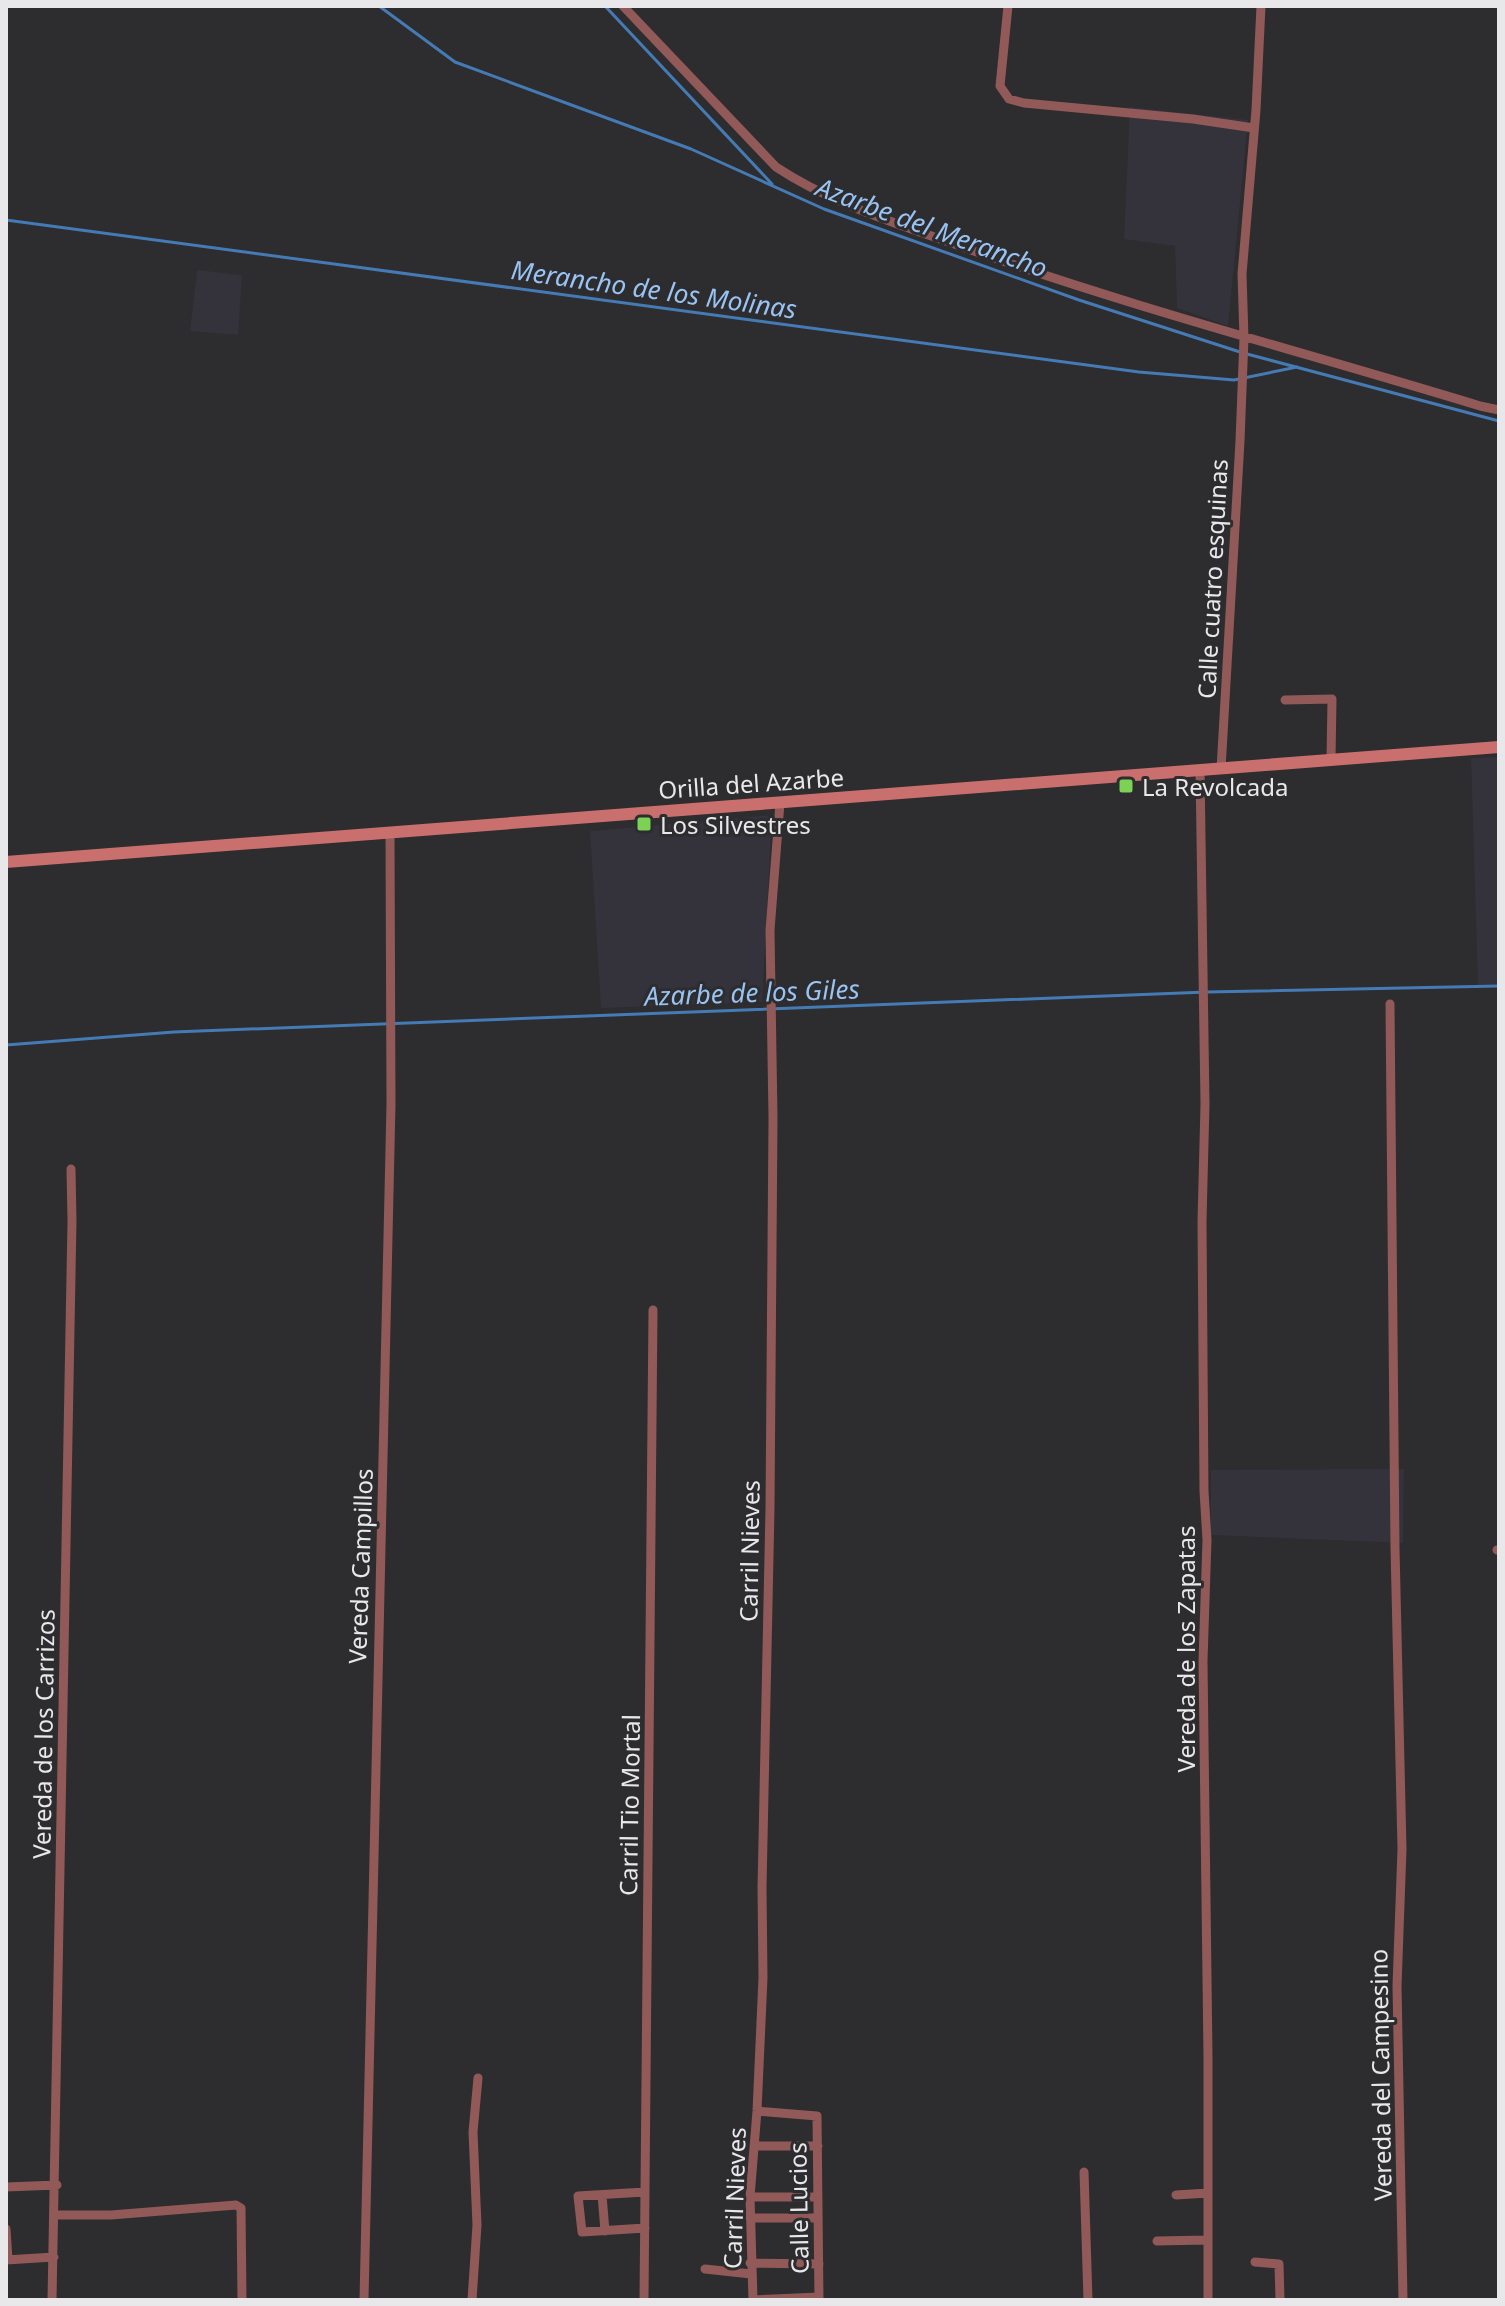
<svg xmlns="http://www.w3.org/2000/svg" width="1505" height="2306" viewBox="0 0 1505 2306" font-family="'Noto Sans',sans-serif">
  <rect width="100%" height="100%" fill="#2d2c2f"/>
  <!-- built -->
  <path fill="#34323b" d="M1130,107L1248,120L1228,326L1177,308L1175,246L1124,239Z
    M197,270L242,275L238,335L190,331Z
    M1499,757V986L1478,987L1471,758Z
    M772,815L762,1002L601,1008L590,831Z
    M1404,1469L1403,1543L1211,1535V1470Z"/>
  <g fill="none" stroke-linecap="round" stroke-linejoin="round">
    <!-- stream -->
    <path stroke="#457bb5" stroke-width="3" d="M379,6L455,62L691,149L824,209L1079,300L1240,352
      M605,6L772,184
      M6,220L1139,372L1234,380L1297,367
      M1247,354L1499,421
      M6,1045L174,1032L1207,992L1499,986"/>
    <!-- street -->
    <path stroke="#915958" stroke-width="9" d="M623,6L776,167C835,206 905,226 971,250C1138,309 1310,354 1480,406L1499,410
      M1008,6L1000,86L1009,99L1024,103L1193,119L1254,128
      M1285,700L1332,699L1331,760
      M1221,769L1240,441L1244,338L1242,274L1256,110L1261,6
      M1200,770L1205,1104L1202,1221L1204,1491L1207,1540L1203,1661L1208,2057V2300
      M1390,1004L1395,1548L1402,1849L1397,1986L1403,2300
      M1497,1550H1499
      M757,2111L817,2116L819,2300
      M755,2146H818
      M1084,2172L1088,2300
      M6,2187L57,2185
      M602,2195L605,2231
      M1176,2195L1208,2193
      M750,2197H818
      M56,2215H111L236,2205L241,2208L242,2300
      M750,2218H818
      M645,2228L582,2232L578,2196L645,2192
      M6,2229L8,2260
      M1157,2241L1207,2240
      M6,2260L54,2257
      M1255,2262L1279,2264L1280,2300
      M750,2263L819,2264
      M705,2269L751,2274
      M52,2300C62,1941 66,1581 72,1221L71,1169
      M364,2300L391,1104L390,833
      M472,2300L477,2225L473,2132L478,2078
      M644,2300L653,1310
      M753,2300L750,2197L757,2111L763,1978L762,1888L770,1508L773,1118L770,930L780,803
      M753,2300L819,2297"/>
    <!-- secondary -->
    <path stroke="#c9706f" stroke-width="12" d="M6,862L1499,747"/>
  </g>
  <!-- markers -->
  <g fill="#7dd154" stroke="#2d2c2f" stroke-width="3">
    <rect x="1118" y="778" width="16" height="16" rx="4"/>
    <rect x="636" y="816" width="16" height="16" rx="4"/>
  </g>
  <g text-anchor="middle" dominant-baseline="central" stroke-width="6" stroke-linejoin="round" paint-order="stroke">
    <!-- street labels -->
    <g font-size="24" fill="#e8e7e9" stroke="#2d2c2f">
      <text transform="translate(1212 579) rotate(-87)">Calle cuatro esquinas</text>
      <text transform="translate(751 783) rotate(-4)">Orilla del Azarbe</text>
      <text transform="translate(749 1551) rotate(-89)">Carril Nieves</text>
      <text transform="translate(360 1566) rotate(-88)">Vereda Campillos</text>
      <text transform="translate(1185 1649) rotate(-90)">Vereda de los Zapatas</text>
      <text transform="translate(43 1734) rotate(-89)">Vereda de los Carrizos</text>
      <text transform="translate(629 1805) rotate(-89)">Carril Tio Mortal</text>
      <text transform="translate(1380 2075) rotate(-91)">Vereda del Campesino</text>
      <text transform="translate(734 2198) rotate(-88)">Carril Nieves</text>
      <text transform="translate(798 2208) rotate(-91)">Calle Lucios</text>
    </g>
    <!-- poi labels -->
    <g font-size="24" fill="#e8e7e9" stroke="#2d2c2f" text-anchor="start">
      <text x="1142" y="786">La Revolcada</text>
      <text x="660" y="824">Los Silvestres</text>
    </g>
    <!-- water labels -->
    <g font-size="26" font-style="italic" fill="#98c3f2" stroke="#2d2c2f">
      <text transform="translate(932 227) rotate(20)">Azarbe del Merancho</text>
      <text transform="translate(654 289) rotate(8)">Merancho de los Molinas</text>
      <text transform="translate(752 992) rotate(-2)">Azarbe de los Giles</text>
    </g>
  </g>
  <!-- border -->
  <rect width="1505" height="2306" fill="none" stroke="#e8e7e9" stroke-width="16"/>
</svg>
